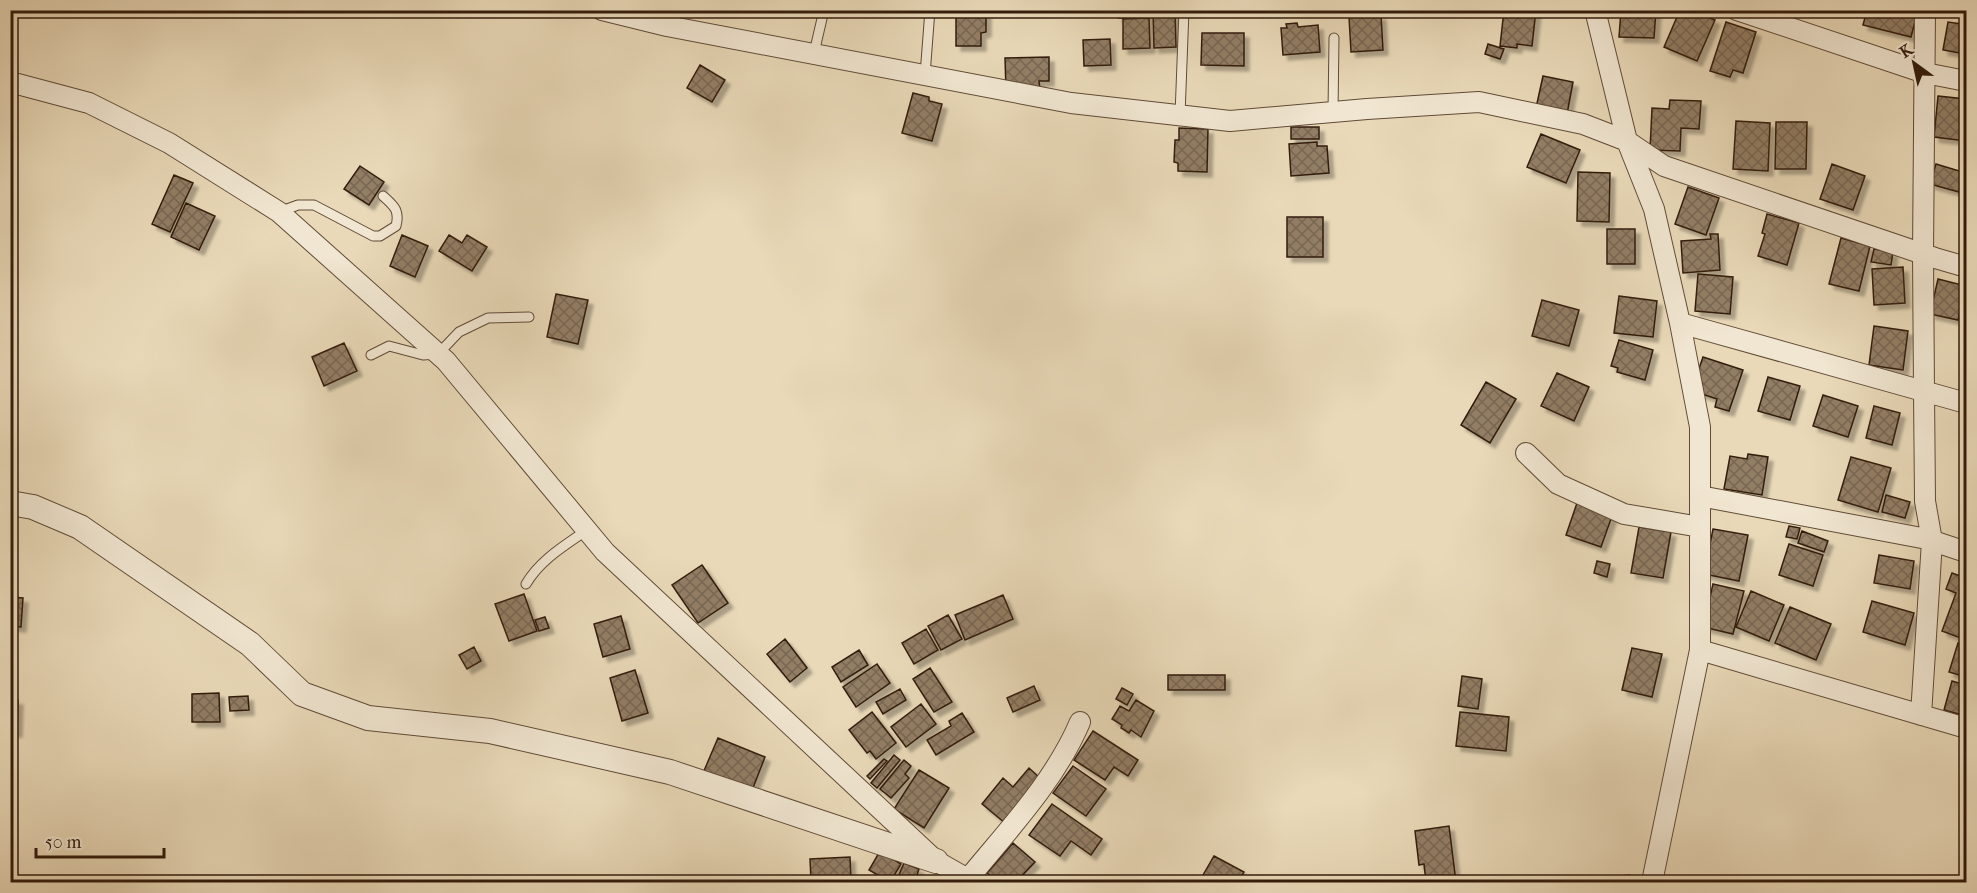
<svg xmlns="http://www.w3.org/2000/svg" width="1977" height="893" viewBox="0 0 1977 893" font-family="'IM FELL French Canon',serif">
  <defs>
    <pattern id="building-cross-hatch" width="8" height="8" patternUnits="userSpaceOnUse" patternTransform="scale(1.5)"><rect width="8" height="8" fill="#927e65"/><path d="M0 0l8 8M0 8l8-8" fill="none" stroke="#786652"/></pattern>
    <filter id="shadow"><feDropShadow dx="5" dy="5" stdDeviation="1.5" flood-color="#0004"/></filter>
  </defs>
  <rect width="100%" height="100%" fill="#e9d9b8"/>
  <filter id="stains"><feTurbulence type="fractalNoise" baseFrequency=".00333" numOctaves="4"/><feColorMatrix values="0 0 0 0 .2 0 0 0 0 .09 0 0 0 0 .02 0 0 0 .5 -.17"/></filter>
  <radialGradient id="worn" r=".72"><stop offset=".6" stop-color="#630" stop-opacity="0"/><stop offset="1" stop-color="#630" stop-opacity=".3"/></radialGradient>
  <!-- building -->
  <path fill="url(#building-cross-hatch)" stroke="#331c0c" stroke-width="1.5" filter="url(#shadow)" d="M956,10L986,12V32L981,33V46H956Z
    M1118,10H1133V18H1118Z
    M1135,10H1150V18H1135Z
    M1153,10H1175L1176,47L1154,48Z
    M1504,10H1536L1532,46L1517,44V48L1500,46Z
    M1621,10H1656L1654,38L1619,37Z
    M1680,10H1691L1715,20L1697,61L1664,47Z
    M1867,10H1918L1911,37L1863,25Z
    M1381,15L1383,50L1351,52L1349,17Z
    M1149,18L1150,48L1123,49V19Z
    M1963,19L1966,20V54L1943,50L1948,22L1962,24Z
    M1726,22L1756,32L1743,73L1733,70L1730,77L1710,71Z
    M1297,23L1298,27L1318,25L1320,52L1283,55L1281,28H1287L1286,24Z
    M1202,33H1244V66L1201,65Z
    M1110,39L1111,65L1084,66L1083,40Z
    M1488,44L1504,49L1500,59L1485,54Z
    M1049,57V81H1039L1040,89L1006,90L1005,58Z
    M700,65L725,80L712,102L687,88Z
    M1543,76L1573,82L1567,114L1536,108Z
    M913,93L929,97V101L942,104L932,141L902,133Z
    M1938,96L1966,99V141L1934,137Z
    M1670,100L1701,101L1699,129L1681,128L1680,151L1650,150L1652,108L1669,109Z
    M1736,121L1770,123L1768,171L1733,169Z
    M1776,122H1807L1806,169H1775Z
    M1291,127H1319V139H1291Z
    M1179,128L1208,129L1207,172L1178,171V163L1174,162L1175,140H1179Z
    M1541,134L1580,150L1566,183L1527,167Z
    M1317,142V146H1327L1329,173L1291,176L1289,144Z
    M1832,164L1865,176L1853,210L1820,199Z
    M1936,164L1966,173V194L1930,184Z
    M360,166L384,182L369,205L344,189Z
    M1578,172L1610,173L1609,222L1577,221Z
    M174,175L193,183L170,232L152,224Z
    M1688,187L1719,198L1706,235L1675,224Z
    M186,203L215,216L199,250L171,237Z
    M1767,214L1799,223L1787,265L1758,256L1765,234L1762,233Z
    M1287,217H1323V257H1287Z
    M1607,229H1635V264H1607Z
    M1710,234H1718L1720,270L1683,273L1681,241L1711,239Z
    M402,235L428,246L415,277L390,266Z
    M449,235L462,243L467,235L487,247L472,271L439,251Z
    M1841,238L1870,246L1859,291L1829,284Z
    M1874,249L1893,252L1891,265L1871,262Z
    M1903,267L1905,303L1874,305L1872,269Z
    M1698,274L1733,277L1730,314L1695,311Z
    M1938,279L1966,286L1958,320L1930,314Z
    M556,294L588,300L578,344L547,337Z
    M1619,296L1657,301L1653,337L1614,333Z
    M1542,300L1579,310L1569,346L1532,336Z
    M1874,326L1908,331L1903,370L1869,365Z
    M1619,340L1653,350L1645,380L1617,372L1618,368L1611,366Z
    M344,343L357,371L324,386L312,357Z
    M1703,357L1743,370L1729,411L1715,407L1717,399L1699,393L1702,383L1695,380Z
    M1557,373L1589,387L1574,421L1541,406Z
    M1768,377L1800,386L1790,420L1758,411Z
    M1486,382L1516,399L1490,443L1461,425Z
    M1823,395L1858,406L1848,437L1813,426Z
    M1874,406L1900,413L1892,445L1866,438Z
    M1748,454L1768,457L1762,495L1724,489L1730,456L1747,459Z
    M1851,457L1891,468L1878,512L1838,500Z
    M1886,495L1910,502L1905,518L1882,512Z
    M1577,503L1612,516L1601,547L1566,535Z
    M1789,526L1800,528L1797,539L1786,537Z
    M1639,527L1671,532L1663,578L1631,573Z
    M1713,529L1748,535L1739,581L1704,574Z
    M1802,531L1828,541L1824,552L1798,543Z
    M1789,544L1823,555L1813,586L1779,575Z
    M1879,555L1914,561L1910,589L1874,583Z
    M1597,561L1610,564L1607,577L1594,573Z
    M702,565L728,603L698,623L672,585Z
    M1952,573L1966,578V640L1942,631L1956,593L1946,589Z
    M1713,584L1744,591L1733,634L1703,627Z
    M1751,591L1784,605L1769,641L1736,627Z
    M524,594L537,631L509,641L495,604Z
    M1003,595L1013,619L965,640L955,615Z
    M10,597L23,598L21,627L10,626Z
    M1872,601L1914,613L1905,645L1863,632Z
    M1790,607L1831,624L1816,660L1775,643Z
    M948,615L962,639L941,650L928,626Z
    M621,616L630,649L603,657L594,624Z
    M545,617L549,628L539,631L535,620Z
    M926,629L938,650L914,664L902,643Z
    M785,639L807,668L790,682L767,654Z
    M1958,643L1966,645V677L1949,672Z
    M474,647L481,661L467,669L459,655Z
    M1632,648L1662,654L1652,697L1622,690Z
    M859,650L868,665L841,682L832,667Z
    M877,664L890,683L856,707L843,687Z
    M930,668L952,702L934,712L913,679Z
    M635,670L648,713L622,721L610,678Z
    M1168,675H1225V690H1168Z
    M1462,676L1482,679L1478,709L1458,706Z
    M1952,681L1966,685V716L1944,710Z
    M1034,686L1040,700L1013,712L1007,698Z
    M1122,688L1133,694L1127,705L1116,699Z
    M900,689L906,700L883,714L876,702Z
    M219,693L220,722H192V694Z
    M248,696L249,710L230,711L229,697Z
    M10,700H18L17,732H10Z
    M1136,700L1154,711L1141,737L1131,730L1129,733L1121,728L1122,725L1112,719L1120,706L1129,711Z
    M921,704L936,724L906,747L891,727Z
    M872,712L896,743L876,759L870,751L867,753L849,730Z
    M1460,712L1509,717L1506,751L1456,746Z
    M962,713L974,732L936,755L927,740L951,726L949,721Z
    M1093,731L1138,760L1128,776L1114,767L1105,780L1074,760Z
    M718,738L765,757L751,793L703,773Z
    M894,755L900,760L877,788L871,783Z
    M884,759L887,761L870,779L867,776Z
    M904,760L911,766L905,774L909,778L891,798L880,789Z
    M1073,766L1106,789L1086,816L1053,793Z
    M1029,768L1041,779L1005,823L982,804L1003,778L1013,787Z
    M919,770L949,788L924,828L894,809Z
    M1052,804L1102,839L1091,855L1071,841L1060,856L1029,835Z
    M1449,826L1456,882H1426L1424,864L1419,865L1415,831Z
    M1013,843L1035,862L1016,882H998L987,873Z
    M880,851L901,864L890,882L869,870Z
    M1214,856L1244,872L1238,882H1199Z
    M850,857L851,879L811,881L810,859Z
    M904,863L919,869L917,875L928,879L926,882H896Z
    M1630,875L1631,882H1603L1602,878Z"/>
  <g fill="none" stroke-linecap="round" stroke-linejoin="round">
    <defs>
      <path id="service" d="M814,53L824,10
        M925,75L930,10
        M1333,112L1334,38
        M1180,115L1184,10
        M279,212L298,205H314L373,236H380L396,226C400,210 394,206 383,196
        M371,355L389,346L423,355L438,354L459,332L488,318L529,317
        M526,584C540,560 564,546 587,530"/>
      <path id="minor" d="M602,10L667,26L1071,103L1230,121L1367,109L1479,102L1583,124L1627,141L1664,166L1935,258L1966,267
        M1595,10L1627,141L1654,209L1680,323L1700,427V650L1652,882
        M1737,10L1925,73L1966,81
        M10,82L89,103L169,143L279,212L446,361L605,552L936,861L973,882
        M1680,323L1966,403
        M1526,453L1558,484L1624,514L1700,527
        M1700,496L1927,539L1966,552
        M1700,650L1966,728
        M1921,715L1932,541L1925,501L1924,391L1923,254L1925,10
        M968,879C1008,830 1055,781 1080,722"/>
      <path id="tertiary" d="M10,503L33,507L80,527L250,644L302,694L368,718L490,731L670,772L936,861"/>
    </defs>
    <!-- service casing -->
    <use href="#service" stroke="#604b37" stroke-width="11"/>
    <!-- minor casing -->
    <use href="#minor" stroke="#604b37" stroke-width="22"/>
    <!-- tertiary casing -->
    <use href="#tertiary" stroke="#604b37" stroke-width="26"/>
    <!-- service -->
    <use href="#service" stroke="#f1e6d1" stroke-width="9"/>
    <!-- minor -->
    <use href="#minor" stroke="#f1e6d1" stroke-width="20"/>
    <!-- tertiary -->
    <use href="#tertiary" stroke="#f1e6d1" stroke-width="24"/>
  </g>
  <!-- margin -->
  <rect width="1977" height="893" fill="none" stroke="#e9d9b8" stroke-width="36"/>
  <rect x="12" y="12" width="1953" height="869" fill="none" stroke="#331c0c" stroke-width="3"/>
  <rect x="18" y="18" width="1941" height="857" fill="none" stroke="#331c0c" stroke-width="1.5"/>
  <!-- north arrow -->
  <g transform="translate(1914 63) rotate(327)" stroke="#f1e6d1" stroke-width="4.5" paint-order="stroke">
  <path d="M0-4.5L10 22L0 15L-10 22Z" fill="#331c0c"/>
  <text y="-9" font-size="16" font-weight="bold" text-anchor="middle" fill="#331c0c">K</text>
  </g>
  <!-- scale -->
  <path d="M36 848v9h128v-9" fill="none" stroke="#331c0c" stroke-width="3"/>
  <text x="45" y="848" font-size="18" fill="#331c0c" stroke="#f1e6d1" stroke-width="4.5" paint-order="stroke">50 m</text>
  <rect width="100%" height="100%" filter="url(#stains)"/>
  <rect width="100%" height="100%" fill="url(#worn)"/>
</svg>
